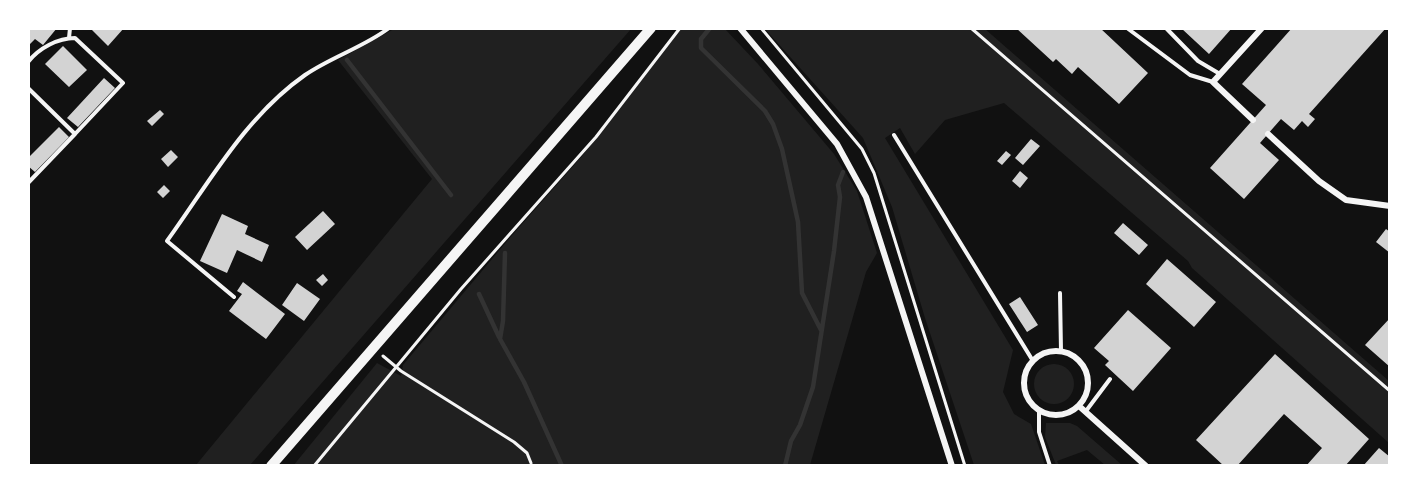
<svg xmlns="http://www.w3.org/2000/svg" width="1418" height="494" viewBox="0 0 1418 494" font-family="'PT Sans',sans-serif">
  <rect width="100%" height="100%" fill="#111"/>
  <!-- green -->
  <path fill="#202020" d="M394,29H631L250,465H196L432,179L338,60Z
    M681,29H725L758,64L834,154L857,191L877,253L866,272L810,465L293,466L377,363L401,376L403,365L508,240L582,156Z
    M765,29H985L1389,381V443L1192,268L1188,261L1004,103L945,120L915,154L900,128L885,138L1013,350L1003,392L1014,414L1031,424L1045,465H974L925,318L892,207L863,138Z
    M1034 384a20 20 0 1 1 40 0a20 20 0 1 1-40 0Z
    M1046,423H1070L1077,426L1122,465H1105L1087,450L1057,461L1059,465H1056L1045,437Z"/>
  <g fill="none" stroke-linecap="round" stroke-linejoin="round">
    <!-- stream -->
    <path stroke="#333" stroke-width="4.5" d="M710,28L701,39V48L765,111L773,124L782,149L798,222L802,293L821,330
      M347,60L451,195
      M505,253L503,321L500,339L524,382L562,466
      M479,294L499,337
      M785,466L791,441L800,425L813,387L834,251L840,197L838,185L843,172"/>
  </g>
  <!-- building -->
  <path fill="#d3d3d3" d="M28,28H57L43,45L35,39L28,46Z
    M90,28H124L108,46Z
    M1016,28H1100L1148,73L1119,104L1078,67L1072,74L1056,59L1053,62Z
    M1181,28H1232L1209,54Z
    M1292,28H1386L1309,114L1315,119L1308,127L1302,121L1294,130L1281,119L1260,143L1279,160L1244,199L1210,168L1266,105L1242,84Z
    M63,46L87,70L69,87L45,64Z
    M104,78L115,88L78,127L67,118Z
    M160,110L164,114L152,126L147,121Z
    M59,127L69,137L35,172L28,166V158Z
    M1031,139L1040,146L1023,165L1015,158Z
    M171,150L178,157L168,167L161,159Z
    M1006,151L1011,155L1002,165L997,161Z
    M1020,171L1028,178L1020,188L1012,181Z
    M164,185L170,191L163,198L157,192Z
    M323,211L335,224L307,250L295,237Z
    M222,214L248,226L245,234L269,245L262,262L237,250L227,273L200,261Z
    M1123,223L1148,245L1139,255L1114,233Z
    M1386,229L1390,232V253L1376,242Z
    M1167,259L1216,302L1194,327L1146,284Z
    M323,274L328,280L322,286L316,280Z
    M243,282L285,314L266,339L229,311L242,294L237,291Z
    M297,283L320,299L304,321L282,305Z
    M1020,297L1038,325L1027,332L1009,304Z
    M1128,310L1171,348L1133,391L1105,365L1109,361L1094,348Z
    M1390,318V367L1365,345Z
    M1275,354L1369,439L1345,466H1306L1322,448L1284,414L1237,466H1224L1196,440Z
    M1379,448L1390,457V466H1363Z"/>
  <g fill="none" stroke-linecap="round" stroke-linejoin="round">
    <!-- path -->
    <path stroke="#f5f5f5" stroke-width="3" d="M761,28L862,149L874,173L965,466
      M971,28L1390,391
      M383,356L401,371L514,442L527,453L531,463
      M314,466L461,289L596,137L680,28"/>
    <!-- service -->
    <path stroke="#f5f5f5" stroke-width="4" d="M1127,28L1190,75L1213,82
      M1166,28L1198,61L1220,74
      M69,38L70,28
      M28,62C39,48 58,38 75,38L123,83L75,134L28,88
      M894,135L1033,361
      M28,183L75,134
      M1060,293L1061,351
      M234,297L167,241C209,183 245,117 305,75C331,57 364,47 389,28
      M1039,410V432L1050,466
      M1086,411L1110,379"/>
    <!-- minor -->
    <path stroke="#f5f5f5" stroke-width="6" d="M740,28L837,144L866,197L952,466
      M1253,120L1213,82L1262,28
      M1268,134L1319,181L1346,200L1390,206
      M1024 383a32 32 0 1 1 64 0a32 32 0 1 1-64 0Z
      M1079,406L1146,466"/>
    <!-- secondary -->
    <path stroke="#f5f5f5" stroke-width="10" d="M271,466L651,28"/>
  </g>
  <!-- border -->
  <rect width="1418" height="494" fill="none" stroke="#ffffff" stroke-width="60"/>
</svg>
